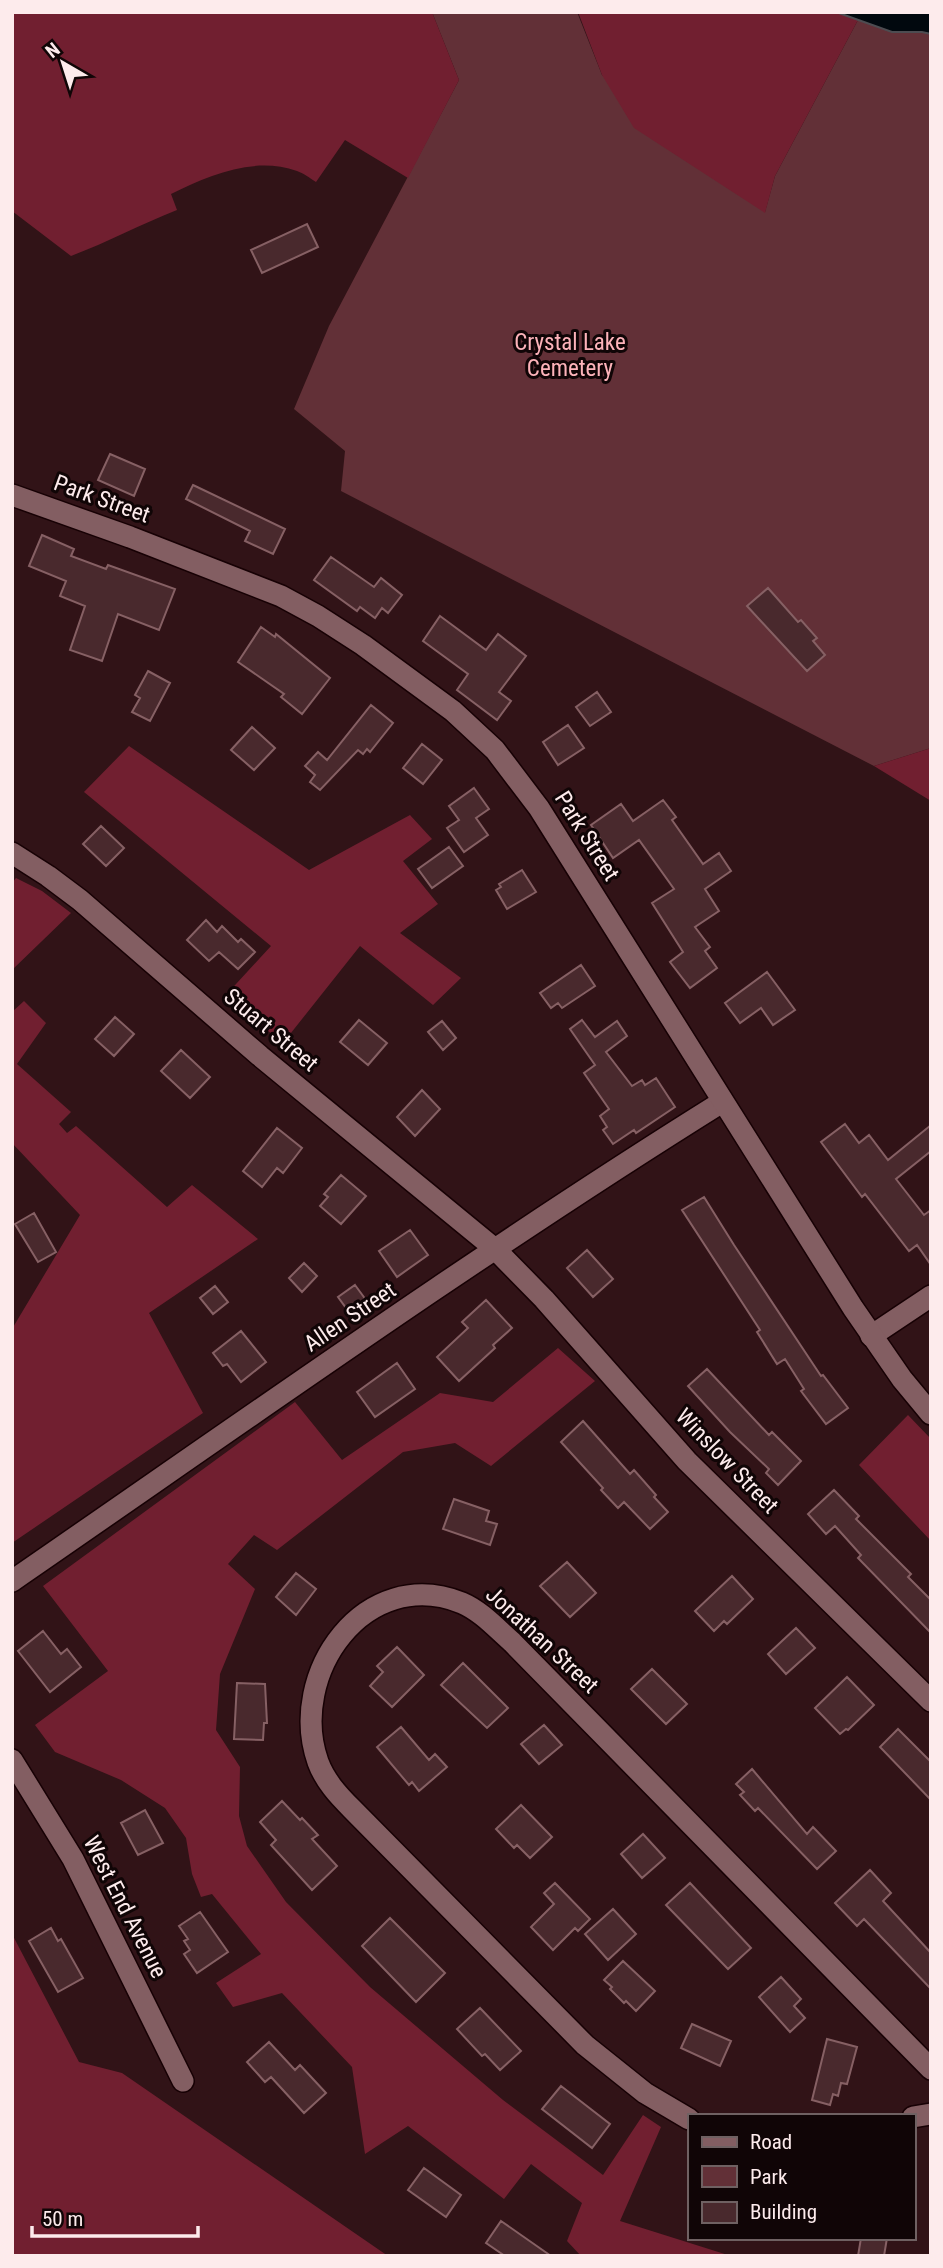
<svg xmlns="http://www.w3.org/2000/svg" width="943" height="2268" viewBox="0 0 943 2268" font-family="'Roboto Condensed',sans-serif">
  <rect width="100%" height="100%" fill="#311317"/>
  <!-- green -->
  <path fill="#623037" d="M432,12H577L602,75L765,212L775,176L858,20L892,32H922L931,34V748L874,766L341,491L345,451L294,409L329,326L459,80Z"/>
  <!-- forest -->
  <path fill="#711f30" d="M12,12H432L459,80L408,178L345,140L316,182C310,178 303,173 297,171C254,156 209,175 171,194L177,210C141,224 108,242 71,256L12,211Z
    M578,12H836L858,20L775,176L765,213L634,128L602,75Z
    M129,746L309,870L410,815L432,839L403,861L438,904L400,933L461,978L433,1005L360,946L283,1043L225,996L271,946L84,792Z
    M931,748V801L874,766Z
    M16,878L42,891L71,913L12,970V883Z
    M24,1001L46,1023L17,1064L71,1112L59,1124L67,1133L76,1126L167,1207L192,1185L258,1239L149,1313L203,1413L12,1543V1329L80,1215L12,1143V1012Z
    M558,1348L595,1381L491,1466L455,1443L403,1452L277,1550L254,1535L228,1564L255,1589L220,1674L216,1730L240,1767L239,1816L247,1846L286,1902L370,1987L503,2100L603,2175L643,2115L661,2127L620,2221L731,2256H581L567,2241L582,2203L531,2164L504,2199L408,2126L365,2154L352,2067L282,1993L233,2007L216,1983L261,1954L212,1894L201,1897L192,1874L186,1838L165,1808L121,1780L55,1752L35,1725L108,1671L43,1586L295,1402L342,1460L440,1393L493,1402Z
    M908,1415L931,1439V1541L859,1465Z
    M12,1934L79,2062L122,2073L388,2256H12Z"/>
  <!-- water -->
  <path fill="#01080e" stroke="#4d4c51" stroke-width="2" d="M836,12H931V34L922,32H892Z"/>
  <!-- building -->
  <path fill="#49292d" stroke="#866064" stroke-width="2" d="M307,224L318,247L262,273L251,250Z
    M110,454L145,469L134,496L98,480Z
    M193,485L285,529L273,554L245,541L250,531L186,499Z
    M42,535L74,549L71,556L106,569L108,565L175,589L159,630L118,614L102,661L70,650L85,606L60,596L66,581L29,566Z
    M331,557L374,587L381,578L402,595L388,613L382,608L375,618L360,607L357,611L314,580Z
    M768,588L798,622L801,620L817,638L813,641L825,655L807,671L747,606Z
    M440,616L486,650L498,634L526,656L499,692L511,701L497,720L457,690L468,674L423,641Z
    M261,627L275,637L276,634L330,678L302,714L281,697L284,694L238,662Z
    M148,671L170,683L150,721L132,712L140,698L135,695Z
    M597,692L611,712L590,726L576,707Z
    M371,705L393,723L370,752L367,749L363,754L358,750L320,790L310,782L315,775L305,766L318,752L327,760Z
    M568,725L584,748L558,765L543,742Z
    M252,727L275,748L254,770L231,750Z
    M422,744L442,760L423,784L403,768Z
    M474,788L489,809L476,818L488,835L464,852L447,828L459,820L449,806Z
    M663,800L676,817L672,820L703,864L719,853L731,871L705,889L719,911L695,927L710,947L705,951L717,968L690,988L670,962L683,952L652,903L674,889L639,840L613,858L591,825L621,804L633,821Z
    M101,826L124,848L106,866L83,844Z
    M449,847L463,866L432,888L418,869Z
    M522,870L536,892L507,909L496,890L501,887L499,884Z
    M206,920L217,932L222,926L238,942L241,939L255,952L238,969L219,952L209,961L187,940Z
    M581,965L595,986L562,1008L558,1003L551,1008L540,993Z
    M767,972L795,1010L773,1025L761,1008L740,1023L725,1003Z
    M115,1017L134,1034L114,1056L95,1039Z
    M359,1020L387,1043L368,1065L340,1042Z
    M582,1020L595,1037L617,1021L627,1036L606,1052L632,1086L642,1080L645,1085L656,1078L675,1107L636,1133L634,1130L613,1144L603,1130L607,1127L600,1116L609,1109L584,1073L595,1065L570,1029Z
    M442,1021L456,1038L443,1050L428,1032Z
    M181,1050L210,1077L190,1098L161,1071Z
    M422,1090L440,1109L415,1136L397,1117Z
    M845,1124L859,1143L869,1135L888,1160L931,1125V1151L896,1179L924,1215L931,1210V1265L917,1245L909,1251L865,1194L862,1197L821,1142Z
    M277,1128L302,1148L283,1173L277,1168L262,1187L243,1171Z
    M341,1175L366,1196L341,1224L320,1206L328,1197L324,1194Z
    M704,1197L734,1245L821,1376L823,1375L848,1408L826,1424L801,1391L804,1389L785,1359L777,1364L757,1332L760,1330L682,1210Z
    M34,1213L56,1252L38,1262L15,1224Z
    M410,1230L428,1255L397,1277L379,1251Z
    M587,1250L613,1279L593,1297L567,1268Z
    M304,1263L317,1276L302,1292L289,1278Z
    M355,1285L366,1300L349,1312L338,1297Z
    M215,1286L228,1302L213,1314L200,1298Z
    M486,1300L512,1328L493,1345L495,1348L459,1381L437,1357L468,1328L462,1322Z
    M241,1331L266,1362L241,1382L227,1364L223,1366L213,1353Z
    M397,1363L415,1389L375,1417L357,1392Z
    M707,1369L769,1435L772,1432L801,1461L778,1485L766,1473L769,1469L730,1432L688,1386Z
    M583,1421L630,1474L634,1470L656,1495L654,1497L668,1512L650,1529L624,1502L618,1508L601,1490L603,1488L561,1442Z
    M834,1490L859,1516L856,1519L911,1574L908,1577L931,1600V1633L858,1558L861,1555L835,1526L826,1534L808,1514Z
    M454,1499L489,1511L486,1521L497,1524L490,1545L443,1529Z
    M567,1562L596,1593L570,1617L540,1586Z
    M296,1573L316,1589L296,1615L276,1597Z
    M732,1576L753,1599L727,1624L724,1621L714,1631L695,1611Z
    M796,1628L815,1648L786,1674L768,1654Z
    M43,1631L61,1654L67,1649L81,1667L50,1692L18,1651Z
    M397,1647L424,1675L392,1707L370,1686L383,1672L377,1666Z
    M463,1663L508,1708L487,1728L441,1685Z
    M652,1669L687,1704L666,1724L631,1689Z
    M847,1677L874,1705L848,1730L846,1729L840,1734L815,1708Z
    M237,1683L265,1684L267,1723H264L263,1740L234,1739Z
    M544,1725L562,1745L539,1764L521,1744Z
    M401,1727L429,1760L435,1754L447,1767L419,1791L412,1782L409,1785L377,1747Z
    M898,1729L931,1762V1800L880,1747Z
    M752,1769L807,1834L813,1827L836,1851L817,1869L758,1808L755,1811L740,1795L744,1792L736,1784Z
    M282,1801L300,1820L302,1818L318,1835L312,1839L337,1866L312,1890L271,1845L276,1840L260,1822Z
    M521,1805L552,1837L530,1858L517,1845L514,1848L496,1829Z
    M145,1810L163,1843L138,1855L121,1823Z
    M643,1834L665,1858L642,1878L621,1854Z
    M870,1870L891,1893L883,1901L931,1953V1989L864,1919L857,1926L835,1903Z
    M555,1883L590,1919L578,1931L575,1928L553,1950L531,1927L554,1904L544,1893Z
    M690,1883L751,1948L728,1969L666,1905Z
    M613,1909L636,1934L608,1960L585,1934Z
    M200,1912L228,1952L197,1973L184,1954L190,1950L184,1941L188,1939L179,1926Z
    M390,1918L445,1973L416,2002L362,1946Z
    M51,1928L58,1941L61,1939L83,1978L58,1992L29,1941Z
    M623,1961L655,1991L636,2011L626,2001L624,2003L610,1989L612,1987L604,1980Z
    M781,1977L801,1999L794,2006L805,2018L790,2032L759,1997Z
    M480,2008L521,2051L500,2070L485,2054L482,2056L457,2029Z
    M692,2024L731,2041L720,2066L681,2048Z
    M827,2039L857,2047L847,2084L841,2083L838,2096L833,2094L830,2105L812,2100Z
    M269,2042L295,2070L300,2065L326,2093L304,2113L271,2077L265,2082L247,2062Z
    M561,2086L610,2124L592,2148L542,2109Z
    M424,2168L461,2195L446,2217L408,2190Z
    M501,2221L551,2256H505L486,2243Z
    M861,2238H887L884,2256H858Z"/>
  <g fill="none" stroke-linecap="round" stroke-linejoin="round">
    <defs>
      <path id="street" d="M12,853L48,876L80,900L260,1056L495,1249L544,1299L687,1461L931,1701
        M871,1336L931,1296
        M12,1581C247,1419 480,1253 722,1102
        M12,1760L73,1859L183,2081
        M913,2117L931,2114
        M689,2119L645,2093L585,2045L352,1809C338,1795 325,1781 318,1762C287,1674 365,1564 462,1603C481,1611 497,1629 512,1642L931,2069"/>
      <path id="secondary" d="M12,495L130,537L281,596L318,616L363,645L453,711L495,750L539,808L853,1308L902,1379L931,1414"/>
    </defs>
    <!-- street casing -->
    <use href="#street" stroke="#170104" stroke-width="24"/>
    <!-- secondary casing -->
    <use href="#secondary" stroke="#170104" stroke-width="24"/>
    <!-- street -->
    <use href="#street" stroke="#835e62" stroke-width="21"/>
    <!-- secondary -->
    <use href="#secondary" stroke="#835e62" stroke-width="21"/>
  </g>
  <g text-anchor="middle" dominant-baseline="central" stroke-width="6" stroke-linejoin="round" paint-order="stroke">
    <!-- park labels -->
    <g font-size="23" fill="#fdb3ba" stroke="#100506">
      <text x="570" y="342">Crystal Lake<tspan x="570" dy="26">Cemetery</tspan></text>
    </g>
    <!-- street labels -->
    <g font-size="23" fill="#fdebec" stroke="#100506">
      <text transform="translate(102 499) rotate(20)">Park Street</text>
      <text transform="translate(587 836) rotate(58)">Park Street</text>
      <text transform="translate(271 1030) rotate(40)">Stuart Street</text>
      <text transform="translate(350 1317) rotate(-34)">Allen Street</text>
      <text transform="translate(727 1461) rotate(46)">Winslow Street</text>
      <text transform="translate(542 1640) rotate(43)">Jonathan Street</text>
      <text transform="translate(125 1907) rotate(63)">West End Avenue</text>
    </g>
  </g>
  <!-- border -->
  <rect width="943" height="2268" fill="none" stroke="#fdebec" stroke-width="28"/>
  <!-- legend -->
  <rect x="688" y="2114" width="228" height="126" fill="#100506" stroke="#6f6162" stroke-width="2"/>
  <rect x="702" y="2137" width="35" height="10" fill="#835e62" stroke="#6f6162" stroke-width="2"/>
  <text x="750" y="2149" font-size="21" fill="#fdebec">Road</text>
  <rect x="702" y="2166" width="35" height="21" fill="#623037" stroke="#6f6162" stroke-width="2"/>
  <text x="750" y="2184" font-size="21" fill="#fdebec">Park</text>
  <rect x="702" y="2202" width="35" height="21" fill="#49292d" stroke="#6f6162" stroke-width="2"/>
  <text x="750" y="2219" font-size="21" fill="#fdebec">Building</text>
  <!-- north arrow -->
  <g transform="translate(63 63) rotate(321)" stroke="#100506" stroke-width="5" paint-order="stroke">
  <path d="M0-5L12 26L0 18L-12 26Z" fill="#fdebec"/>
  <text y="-10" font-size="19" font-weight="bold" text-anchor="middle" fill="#fdebec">N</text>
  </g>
  <!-- scale -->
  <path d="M32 2226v10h166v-10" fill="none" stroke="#fdebec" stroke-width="3.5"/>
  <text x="42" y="2226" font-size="21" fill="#fdebec" stroke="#100506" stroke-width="5" paint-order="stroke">50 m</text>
</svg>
